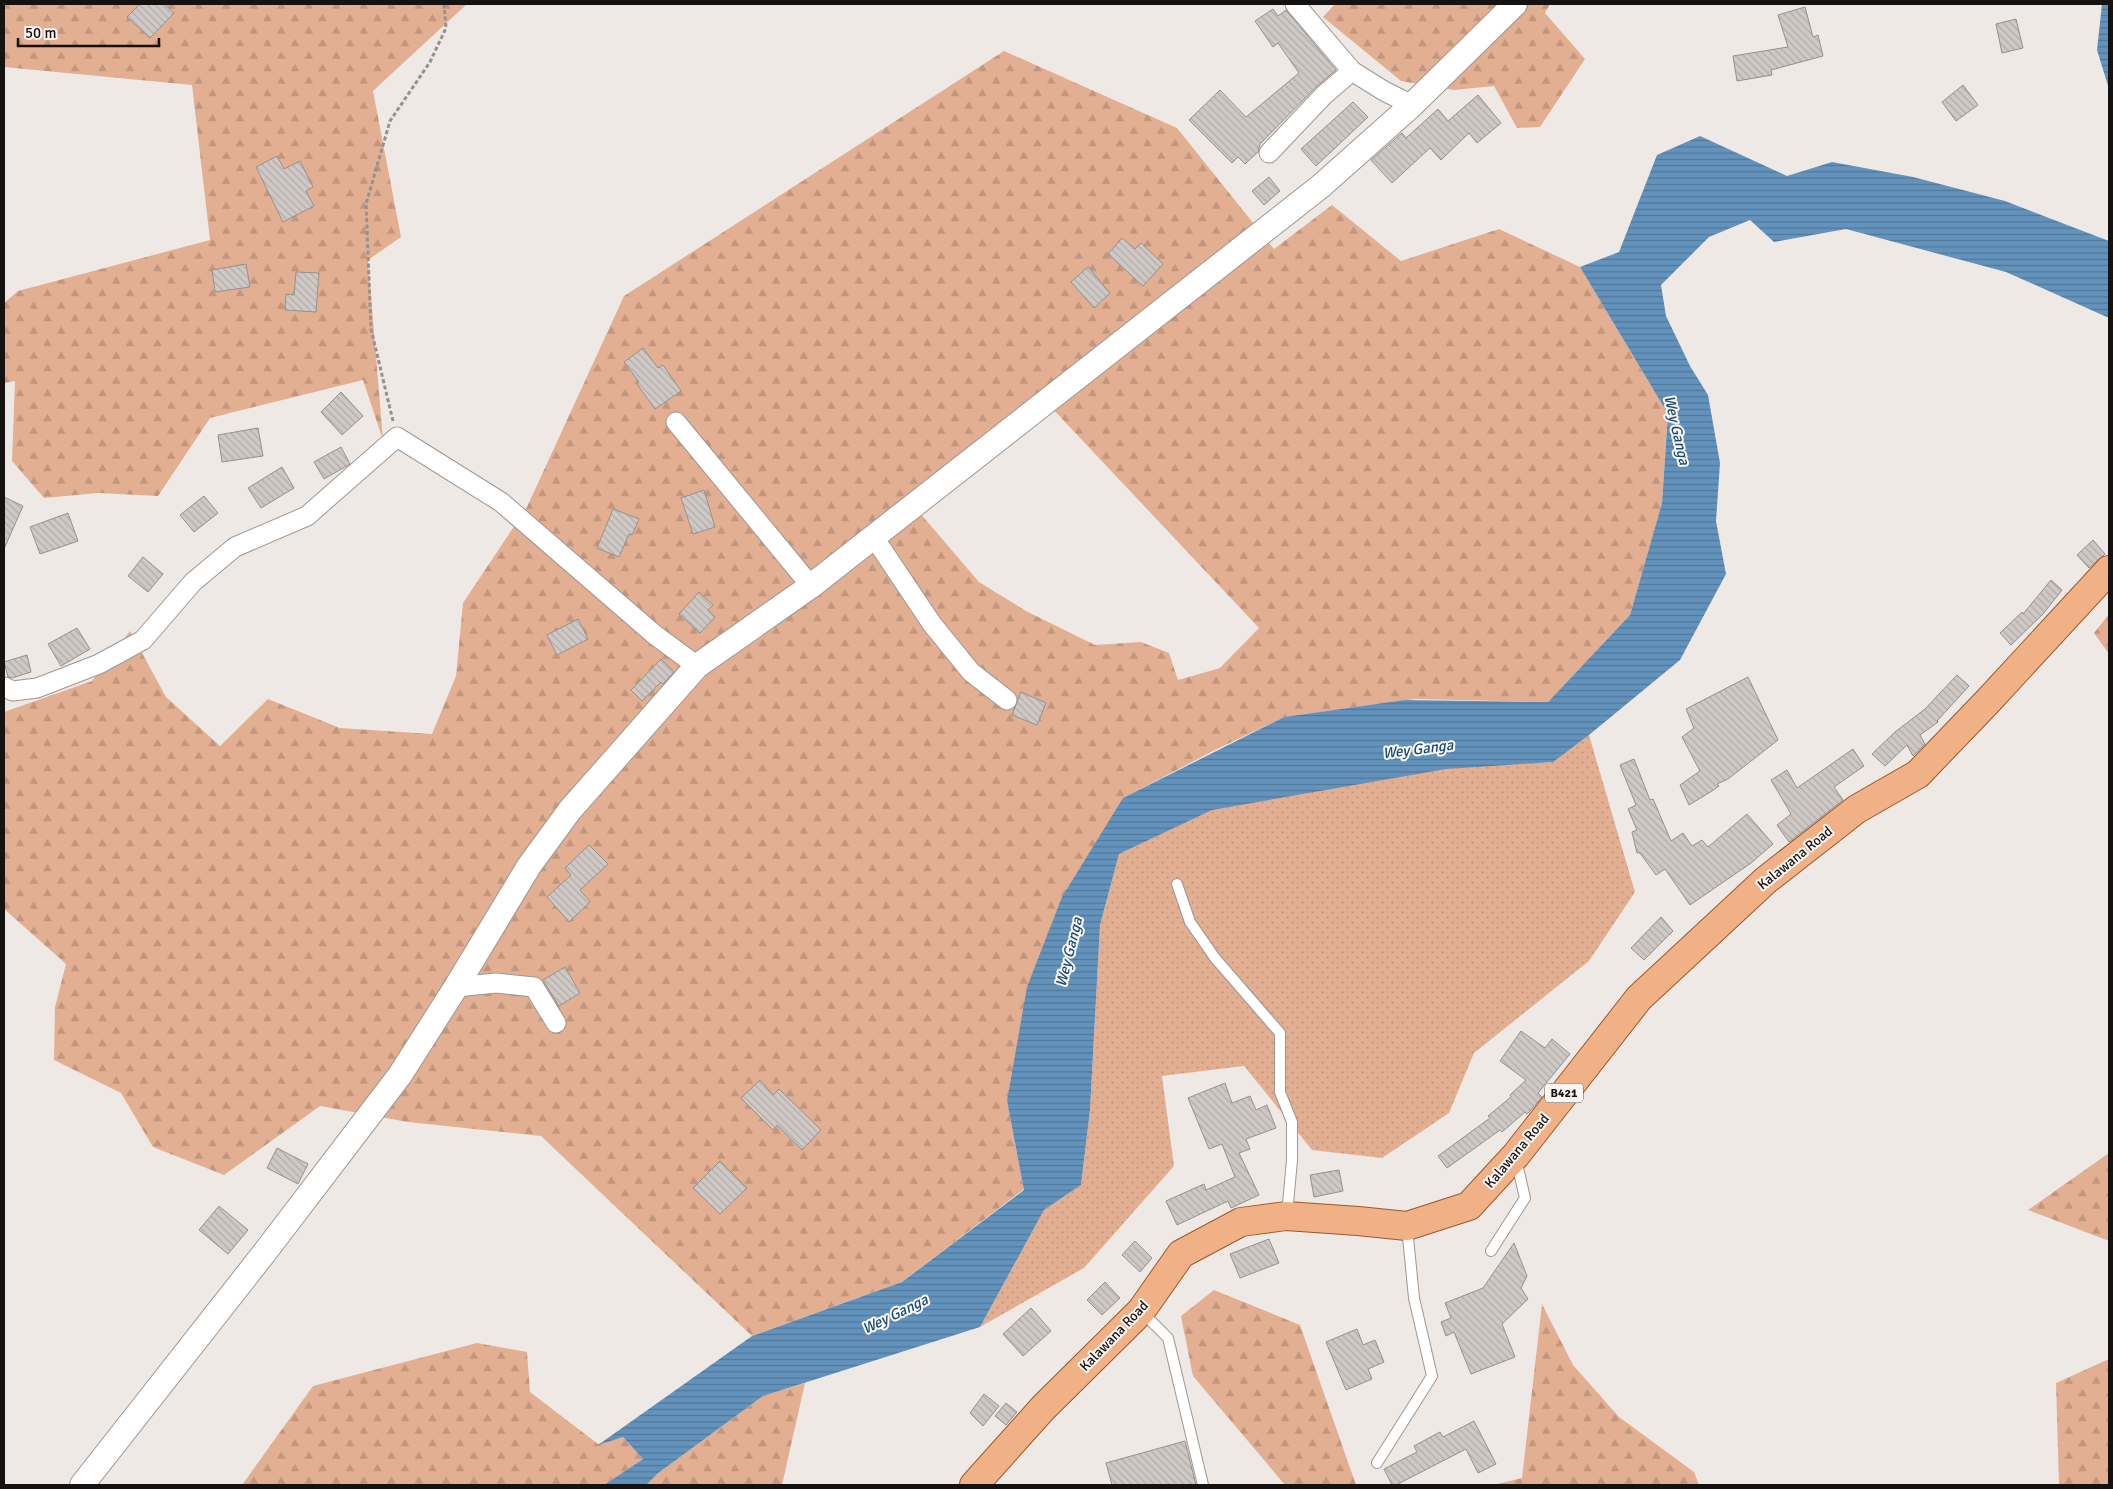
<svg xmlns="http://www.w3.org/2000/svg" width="2113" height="1489" viewBox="0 0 2113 1489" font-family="Signika,sans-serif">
  <defs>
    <pattern id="grass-dots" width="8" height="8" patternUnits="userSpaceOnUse" patternTransform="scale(1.25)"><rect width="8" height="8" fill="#e3af92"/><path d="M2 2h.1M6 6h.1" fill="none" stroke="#c2967d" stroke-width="1.8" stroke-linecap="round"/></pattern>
    <pattern id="forest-firs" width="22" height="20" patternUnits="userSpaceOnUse" patternTransform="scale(1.25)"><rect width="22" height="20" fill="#e3af92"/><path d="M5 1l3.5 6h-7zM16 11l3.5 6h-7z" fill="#c2967d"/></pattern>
    <pattern id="water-rules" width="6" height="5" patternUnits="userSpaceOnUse" patternTransform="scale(1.25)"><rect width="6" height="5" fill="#6393bc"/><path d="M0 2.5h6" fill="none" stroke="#507797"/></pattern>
    <pattern id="building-back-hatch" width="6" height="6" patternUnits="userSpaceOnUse" patternTransform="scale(1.25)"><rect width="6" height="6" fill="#cfc9c6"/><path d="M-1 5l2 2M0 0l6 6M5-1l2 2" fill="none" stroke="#b1aca9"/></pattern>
  </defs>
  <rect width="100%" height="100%" fill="#efe9e6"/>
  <!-- grass -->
  <path fill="url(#grass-dots)" d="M1589,735L1635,892L1589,961L1474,1053L1449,1113L1382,1158L1312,1150L1244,1066L1162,1076L1174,1166L1084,1268L980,1327L1044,1210L1081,1185L1090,1110L1100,925L1119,854L1217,807L1453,767L1552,762Z"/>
  <!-- forest -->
  <path fill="url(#forest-firs)" fill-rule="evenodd" d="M4,4H467L373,91L401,237L368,260L383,440L363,380L210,418L158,496L98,493L44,498L12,461L15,381L4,383V303L18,291L210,240L192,85L4,67Z
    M1335,4H1550L1545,13L1585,59L1540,127L1517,128L1494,86L1454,90L1401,81L1323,17Z
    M1004,51L1177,128L1274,249L1332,205L1401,261L1499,229L1580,267L1668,414L1662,503L1630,615L1548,702L1415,699L1284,717L1215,750L1123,798L1007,1101L1024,1189L902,1282L752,1336L541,1136L408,1122L320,1106L224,1175L153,1147L121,1093L54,1060L55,1007L66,964L4,909V712L92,681L130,631L166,697L220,746L268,699L340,728L432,734L456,676L463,603L527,507L624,296ZM1049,405L1259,628L1220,668L1178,680L1169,653L1141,642L1095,645L1026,611L979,582L913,505L818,565Z
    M2109,614V654L2094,633Z
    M2109,1153V1241L2028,1210Z
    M1214,1290L1300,1325L1356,1485H1285L1193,1376L1181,1316Z
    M1542,1304L1573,1365L1619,1417L1694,1472L1699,1485H1493L1522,1478Z
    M477,1343L527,1352L530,1392L598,1444L623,1437L643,1459L604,1485H242L313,1386Z
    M2109,1359V1485H2059L2056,1383Z
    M805,1383L782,1485H642L763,1396Z"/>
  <!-- water -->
  <path fill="url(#water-rules)" d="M2102,4H2109V89L2097,50Z
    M1700,136L1787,176L1832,162L1913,177L2005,201L2109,241V318L2006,272L1846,229L1774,242L1750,220L1709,237L1661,285L1666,316L1690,366L1708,395L1720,463L1716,521L1726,574L1680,660L1589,735L1553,762L1446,769L1212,810L1119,854L1100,925L1090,1110L1081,1185L1044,1210L980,1327L763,1396L657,1474L646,1485H604L643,1459L623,1437L598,1445L752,1336L902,1282L1024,1190L1007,1101L1027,987L1062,897L1123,798L1284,717L1405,700L1548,702L1630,615L1662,503L1668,414L1580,267L1619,252L1657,155Z"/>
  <!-- building -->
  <path fill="url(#building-back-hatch)" stroke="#95908d" d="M140,4H164L174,13L150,38L127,17Z
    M1805,7L1813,37L1818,35L1823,56L1771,70L1772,75L1737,81L1733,56L1788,47L1778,15Z
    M1273,9L1278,16L1286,10L1336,70L1316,87L1260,144L1258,152L1245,164L1238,157L1232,163L1189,120L1220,90L1246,117L1299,73L1278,43L1273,47L1255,21Z
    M2016,19L2023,48L2002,53L1996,24Z
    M1963,85L1978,105L1956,121L1942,102Z
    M1478,95L1501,123L1477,143L1469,133L1441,160L1430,148L1392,183L1371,160L1402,133L1406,138L1438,109L1448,121Z
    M1353,102L1368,117L1316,166L1301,149Z
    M277,156L284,169L300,161L313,187L306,191L314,206L283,222L256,167Z
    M1269,177L1280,191L1264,205L1252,191Z
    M1122,238L1135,249L1141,243L1163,264L1143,286L1108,254Z
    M246,264L250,287L215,292L212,270Z
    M1088,267L1110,293L1094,308L1071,282Z
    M296,272L319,273L316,312L285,310L286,294L294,295Z
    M643,348L658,368L663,365L681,391L655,409L637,384L639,382L624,362Z
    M341,392L363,416L342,435L321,412Z
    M258,428L263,456L222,462L218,435Z
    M341,447L350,464L324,479L314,462Z
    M282,467L294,488L261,508L248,488Z
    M704,490L715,527L693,534L681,498Z
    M204,496L218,513L194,532L180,515Z
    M4,497L23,506L4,549Z
    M613,509L639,519L632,535L629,534L619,557L597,548Z
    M68,513L78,541L40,554L30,527Z
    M2093,540L2105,554L2089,568L2077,555Z
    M143,557L163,574L148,592L128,576Z
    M2051,580L2062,590L2043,614L2011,645L2000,633L2022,612L2023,614Z
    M699,592L713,605L708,610L715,617L700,633L679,614Z
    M578,619L588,639L557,655L547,635Z
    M77,628L90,649L61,666L48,644Z
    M27,655L31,672L12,678L8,677L4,662Z
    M661,659L674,672L663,684L661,682L642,701L631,690Z
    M1957,675L1969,686L1937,721L1938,722L1920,735L1925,744L1913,756L1907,745L1885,766L1872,754L1895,732L1925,709Z
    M1748,677L1778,740L1728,779L1717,784L1719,786L1712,791L1689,805L1680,785L1700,771L1682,737L1694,728L1686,709Z
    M1021,692L1046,703L1037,725L1012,715Z
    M1853,749L1864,766L1834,787L1843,800L1789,842L1777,825L1791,814L1771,780L1787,770L1797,788Z
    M1634,759L1650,800L1653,799L1671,841L1683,833L1692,846L1702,840L1708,847L1747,814L1773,844L1751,863L1690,905L1665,869L1656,875L1640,853H1637L1632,832L1637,830L1628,809L1636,805L1620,765Z
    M589,845L608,864L580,890L590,902L569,922L547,897L571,875L565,868Z
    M1661,917L1673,931L1644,960L1631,948Z
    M565,967L580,993L559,1006L543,980Z
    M1521,1031L1545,1048L1552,1039L1570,1054L1538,1093L1542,1097L1530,1111L1527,1114L1525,1112L1502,1132L1500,1130L1447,1168L1438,1156L1490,1118L1488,1116L1511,1097L1510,1095L1526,1080L1500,1061Z
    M760,1080L773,1095L779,1089L821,1130L802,1150L777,1125L773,1130L741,1098Z
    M1225,1083L1232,1103L1250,1096L1256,1110L1267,1105L1276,1128L1246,1139L1250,1149L1239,1153L1259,1195L1231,1208L1228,1201L1177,1225L1166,1201L1204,1184L1206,1190L1235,1177L1222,1144L1209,1149L1188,1098Z
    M277,1148L308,1164L298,1184L267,1168Z
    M720,1161L747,1188L720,1214L693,1188Z
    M1339,1170L1343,1191L1314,1197L1310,1175Z
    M219,1206L248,1230L228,1254L199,1230Z
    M1269,1239L1279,1263L1240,1278L1230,1254Z
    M1135,1241L1152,1258L1140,1272L1122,1255Z
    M1514,1243L1527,1276L1521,1288L1528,1299L1502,1324L1515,1357L1471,1374L1454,1332L1446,1336L1441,1322L1451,1318L1445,1303L1483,1288Z
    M1105,1282L1120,1298L1102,1315L1087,1300Z
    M1031,1308L1051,1331L1023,1356L1003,1334Z
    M1357,1329L1363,1345L1375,1340L1384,1362L1368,1369L1372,1379L1346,1390L1326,1342Z
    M984,1394L999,1406L983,1426L970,1413Z
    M1006,1403L1017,1412L1006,1425L995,1416Z
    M1474,1421L1496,1464L1478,1473L1466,1449L1396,1485H1392L1384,1469L1417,1452L1414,1446L1440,1432L1443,1437Z
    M1185,1441L1196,1485H1112L1106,1463Z"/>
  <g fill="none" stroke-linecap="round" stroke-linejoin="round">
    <defs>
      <path id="service" d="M1177,884L1190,922L1215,958L1280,1033V1092L1292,1122V1160L1287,1215
        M1491,1251L1525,1198L1516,1159
        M1142,1312L1168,1338L1203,1485
        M1377,1463L1432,1376L1414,1298L1407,1227"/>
      <path id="minor" d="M1295,4L1352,71L1384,91L1412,105
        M1269,153L1324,95L1352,71
        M676,422L811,586
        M873,536L932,624L971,672L1007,700
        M4,687L13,691L37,688L99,664L143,640L193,582L235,547L307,516L397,437L501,502L655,635L697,666
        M456,987L496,983L534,987L556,1023"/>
      <path id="tertiary" d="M82,1485L265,1252L400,1075L456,987L529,866L570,810L697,666L811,586L1321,186L1412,105L1515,4"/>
      <path id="primary" d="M974,1485L1043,1408L1141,1311L1181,1254L1241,1222L1286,1216L1358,1221L1407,1226L1469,1206L1516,1155L1639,998L1766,880L1857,809L1918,774L1989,700L2109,570"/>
    </defs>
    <!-- service casing -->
    <use href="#service" stroke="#9d9794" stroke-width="12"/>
    <!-- minor casing -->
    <use href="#minor" stroke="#9d9794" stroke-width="21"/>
    <!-- tertiary casing -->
    <use href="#tertiary" stroke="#9d9794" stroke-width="26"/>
    <!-- primary casing -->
    <use href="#primary" stroke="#9d5829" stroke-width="30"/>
    <!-- path -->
    <path stroke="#95918e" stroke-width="3" stroke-dasharray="4 2.5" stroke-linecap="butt" d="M393,421L371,329L366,204L390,121L430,62L446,28L444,4"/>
    <!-- service -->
    <use href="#service" stroke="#fff" stroke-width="10"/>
    <!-- minor -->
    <use href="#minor" stroke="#fff" stroke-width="19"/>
    <!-- tertiary -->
    <use href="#tertiary" stroke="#fff" stroke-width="24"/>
    <!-- primary -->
    <use href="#primary" stroke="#f0b186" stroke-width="28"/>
  </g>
  <g text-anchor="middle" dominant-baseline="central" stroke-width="4" stroke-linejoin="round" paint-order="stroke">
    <!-- shield labels -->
    <rect fill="#fcf6f3" stroke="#5a5756" stroke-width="1" x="1545" y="1083.5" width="38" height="19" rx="4"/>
    <g font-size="12" font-weight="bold" fill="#151312">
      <text x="1564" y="1093">B421</text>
    </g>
    <!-- street labels -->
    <g font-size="14" fill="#151312" stroke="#fcf6f3">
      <text transform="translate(1795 858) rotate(-39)">Kalawana Road</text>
      <text transform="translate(1517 1151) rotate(-50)">Kalawana Road</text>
      <text transform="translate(1114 1336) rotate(-46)">Kalawana Road</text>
    </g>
    <!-- water labels -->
    <g font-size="15" font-style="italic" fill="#154d75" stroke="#fcf6f3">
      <text transform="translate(1677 430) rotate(77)">Wey Ganga</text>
      <text transform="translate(1418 749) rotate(-7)">Wey Ganga</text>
      <text transform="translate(1069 952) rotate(-76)">Wey Ganga</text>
      <text transform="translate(895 1314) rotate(-26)">Wey Ganga</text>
    </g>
  </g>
  <!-- border -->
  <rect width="2113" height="1489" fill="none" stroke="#151312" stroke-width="10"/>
  <!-- scale -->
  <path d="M18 38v8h141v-8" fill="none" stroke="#151312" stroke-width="2.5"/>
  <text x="25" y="38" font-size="15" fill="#151312" stroke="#fcf6f3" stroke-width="4" paint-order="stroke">50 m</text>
</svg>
